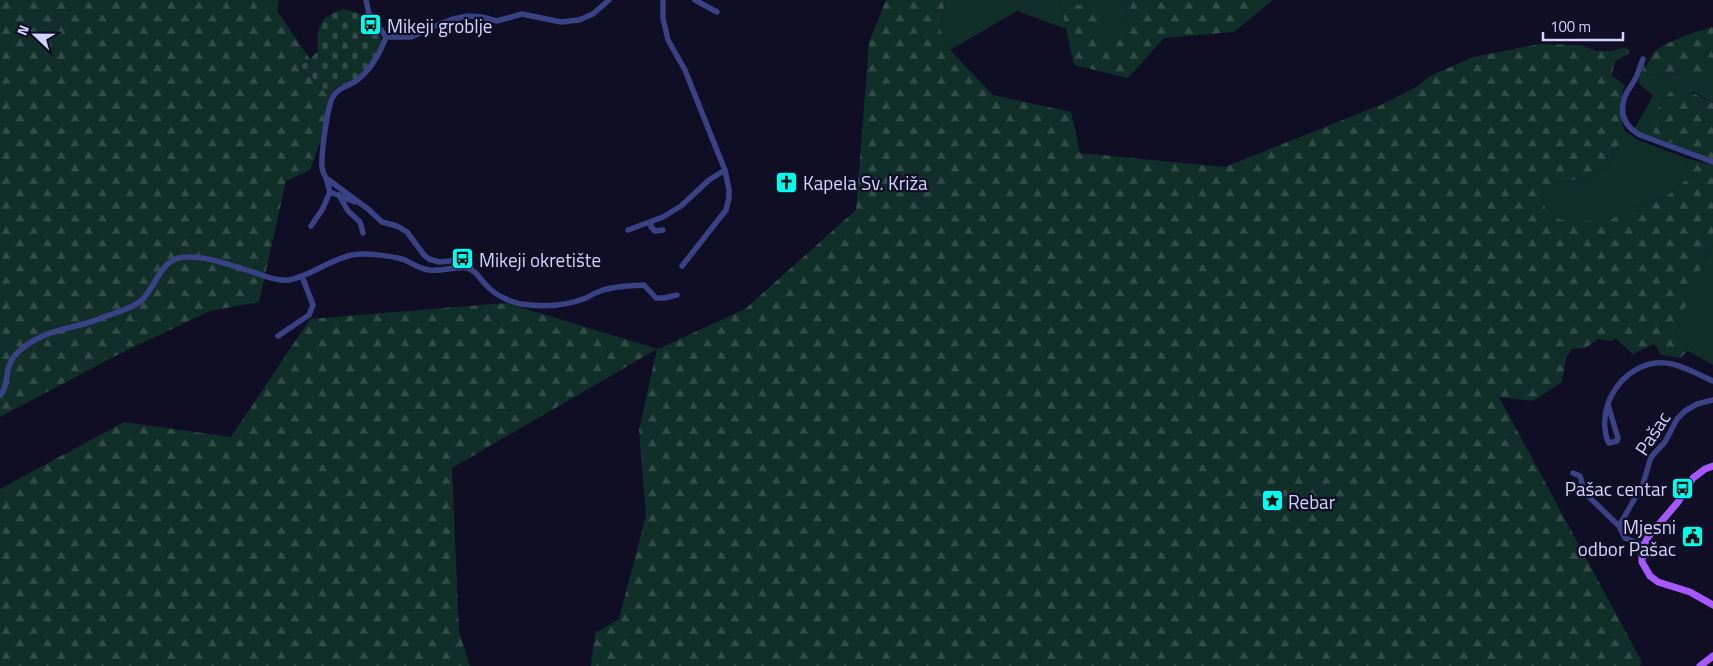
<svg xmlns="http://www.w3.org/2000/svg" width="1713" height="666" viewBox="0 0 1713 666" font-family="'Titillium Web',sans-serif">
  <defs>
    <pattern id="forest-firs" width="22" height="20" patternUnits="userSpaceOnUse" patternTransform="scale(1.25)"><rect width="22" height="20" fill="#112f29"/><path d="M5 1l3.5 6h-7zM16 11l3.5 6h-7z" fill="#334c49"/></pattern>
    <pattern id="cemetery-stones" width="16" height="16" patternUnits="userSpaceOnUse" patternTransform="scale(1.25)"><rect width="16" height="16" fill="#112f29"/><path d="M2 7V4a2 2 0 0 1 4 0v3zM10 15v-3a2 2 0 0 1 4 0v3z" fill="#334c49"/></pattern>
  </defs>
  <rect width="100%" height="100%" fill="#0f0e25"/>
  <!-- green -->
  <path fill="#112f29" d="M945,0H1120L1126,4L1129,33L1098,55L1060,1L1066,29L1017,11L950,50L940,30Z
    M1709,56L1713,58V103L1694,92L1668,94L1648,122L1657,138L1640,133L1634,129L1653,96L1638,83L1648,74L1684,75Z
    M1625,131L1638,140L1689,159L1684,165L1693,174L1666,197L1636,206L1602,225L1601,221H1561L1546,211L1541,189L1554,183L1588,178L1608,167Z
    M1713,244V365L1688,351L1676,335C1686,305 1696,272 1713,244Z"/>
  <!-- forest -->
  <path fill="url(#forest-firs)" d="M0,0H279L277,11L310,59L299,66L330,94L321,139L310,170L286,181L259,302L210,311L119,354L0,417Z
    M886,0H945L940,30L950,50L993,95L1071,112L1080,153L1225,167L1383,104L1418,86L1430,76L1473,57L1540,44L1581,45L1596,51H1611L1623,48L1630,49L1628,54L1615,61L1612,76L1625,85C1618,103 1618,113 1625,131L1608,167L1588,178L1554,183L1541,189L1546,211L1561,220L1601,221L1602,224L1636,206L1666,197L1692,175L1684,165L1689,159L1713,165V244L1706,256L1687,302L1676,335L1688,351L1680,358L1661,355L1654,344L1633,354L1615,338L1612,341L1599,339L1585,348L1572,349L1566,358L1562,382L1533,401L1499,397L1642,662L1640,666H591L595,633L619,619L646,515L639,430L657,349L452,468L459,631L470,666H0V489L124,422L231,437L310,319L506,303L658,349L745,309L856,210L869,42Z
    M1120,0H1273L1234,32L1164,38L1128,78L1074,65L1060,1L1097,9L1098,54L1129,33L1126,4Z
    M1713,27V58L1708,57L1702,72L1684,75L1648,74L1638,83L1645,62V69C1648,63 1651,56 1655,52C1664,42 1700,30 1713,27Z
    M1679,86L1713,103V159L1657,138L1648,122L1668,94Z"/>
  <!-- cemetery -->
  <path fill="url(#cemetery-stones)" d="M344,9L361,14L370,26L375,28L380,36L381,42L372,61L357,79L339,86L330,94L299,66L310,59L318,51C316,27 320,16 344,9Z"/>
  <g fill="none" stroke-linecap="round" stroke-linejoin="round">
    <!-- minor -->
    <path stroke="#394284" stroke-width="5.5" d="M366,0L369,14L384,34L386,37H411L442,23L453,19L468,16L482,17L497,21L522,14L561,22L579,20L593,14L609,0
      M663,0V18L668,40L685,70L718,153L725,170L729,190V198L726,210L682,266
      M695,0L717,12
      M386,37C380,53 371,70 356,81C349,86 339,87 334,95C327,104 321,156 322,168C323,172 324,175 326,178L368,209L382,222L397,226L407,232L424,255L429,259L439,262L460,260L467,264L468,268
      M1643,59C1640,66 1638,75 1634,81C1631,87 1626,92 1624,99C1619,116 1626,127 1640,135L1713,162
      M326,178L330,192L355,202
      M339,195L348,211L360,222L363,233
      M651,223V227L655,231L663,230
      M311,226L322,210L330,192
      M628,230L663,217L681,206L709,180L725,170
      M278,336L309,315L313,305L302,276
      M0,396C11,383 2,367 18,352C38,333 62,330 87,323C97,320 106,316 115,313C125,309 135,307 142,300C157,285 161,257 186,257C210,256 234,267 256,273C266,277 278,281 289,280C311,276 330,259 352,255C365,252 392,256 405,260C413,264 420,269 429,270C442,272 454,266 467,268C476,270 480,279 486,285C497,297 514,304 530,305C549,307 568,305 586,298C591,295 597,292 603,290C616,286 631,286 644,285L656,298H664L677,295
      M1608,405L1618,438L1617,441L1609,443C1606,439 1606,434 1605,429C1601,396 1630,360 1665,363C1681,364 1699,375 1713,381
      M1573,473L1580,476L1584,491L1588,496L1619,526
      M1643,545L1625,538L1619,526L1643,484L1651,457L1665,442L1677,419L1685,411L1697,404L1713,400"/>
    <!-- major -->
    <path stroke="#a759ff" stroke-width="7" d="M1713,466L1705,469L1693,478L1678,502L1648,537L1642,549V562L1650,576L1658,582L1690,592L1713,605
      M1700,666L1713,656"/>
  </g>
  <!-- icons -->
  <defs>
    <symbol id="bus-square" viewBox="-11 -11 22 22"><rect x="-9" y="-9" width="18" height="18" rx="4" fill="#00fdee" stroke="#0f0e25"/><path d="M-5-6H5V4H4V6H2V4H-2V6H-4V4H-5ZM-3.5-4V0h7V-4ZM-3.5 1.2v1.5H-2V1.2ZM2 1.2v1.5H3.5V1.2Z" fill="#111"/></symbol>
    <symbol id="church-square" viewBox="-11 -11 22 22"><rect x="-9" y="-9" width="18" height="18" rx="4" fill="#00fdee" stroke="#0f0e25"/><path d="M-1.2-6h2.4v3.5h3.3v2.4h-3.3V6h-2.4V-.1h-3.3v-2.4h3.3Z" fill="#111"/></symbol>
    <symbol id="sight-square" viewBox="-11 -11 22 22"><rect x="-9" y="-9" width="18" height="18" rx="4" fill="#00fdee" stroke="#0f0e25"/><path d="M0-6L1.8-2.2L6-1.7L2.9 1.2L3.7 5.4L0 3.3L-3.7 5.4L-2.9 1.2L-6-1.7L-1.8-2.2Z" fill="#111"/></symbol>
    <symbol id="civic-square" viewBox="-11 -11 22 22"><rect x="-9" y="-9" width="18" height="18" rx="4" fill="#00fdee" stroke="#0f0e25"/><path d="M-.6-6.5H3V-4.5H.6V-3L4-1V1h2V6H-6V1h2V-1L-.6-3ZM-1.2 2.5V6h2.4V2.5Z" fill="#111"/></symbol>
  </defs>
  <g fill-rule="evenodd">
    <use href="#bus-square" x="358" y="12" width="25" height="25"/>
    <use href="#church-square" x="774" y="170" width="25" height="25"/>
    <use href="#bus-square" x="450" y="246" width="25" height="25"/>
    <use href="#bus-square" x="1670" y="476" width="25" height="25"/>
    <use href="#sight-square" x="1260" y="488" width="25" height="25"/>
    <use href="#civic-square" x="1680" y="524" width="25" height="25"/>
  </g>
  <g text-anchor="middle" dominant-baseline="central" stroke-width="4.5" stroke-linejoin="round" paint-order="stroke">
    <!-- poi labels -->
    <g font-size="19" fill="#d2d4ff" stroke="#0f0e25" text-anchor="start">
      <text x="387" y="25">Mikeji groblje</text>
      <text x="803" y="182">Kapela Sv. Križa</text>
      <text x="479" y="259">Mikeji okretište</text>
      <text x="1667" y="488" text-anchor="end">Pašac centar</text>
      <text x="1288" y="501">Rebar</text>
      <text x="1676" y="526" text-anchor="end">Mjesni<tspan x="1676" dy="22">odbor Pašac</tspan></text>
    </g>
    <!-- street labels -->
    <g font-size="19" fill="#d2d4ff" stroke="#0f0e25">
      <text transform="translate(1652 433) rotate(-57)">Pašac</text>
    </g>
  </g>
  <!-- north arrow -->
  <g transform="translate(35 35) rotate(292)" stroke="#0f0e25" stroke-width="4" paint-order="stroke">
  <path d="M0-4L9 19L0 12L-9 19Z" fill="#d2d4ff"/>
  <text y="-8" font-size="14" font-weight="bold" text-anchor="middle" fill="#d2d4ff">N</text>
  </g>
  <!-- scale -->
  <path d="M1543 32v8h80v-8" fill="none" stroke="#d2d4ff" stroke-width="2.5"/>
  <text x="1550" y="32" font-size="15" fill="#d2d4ff" stroke="#0f0e25" stroke-width="4" paint-order="stroke">100 m</text>
</svg>
